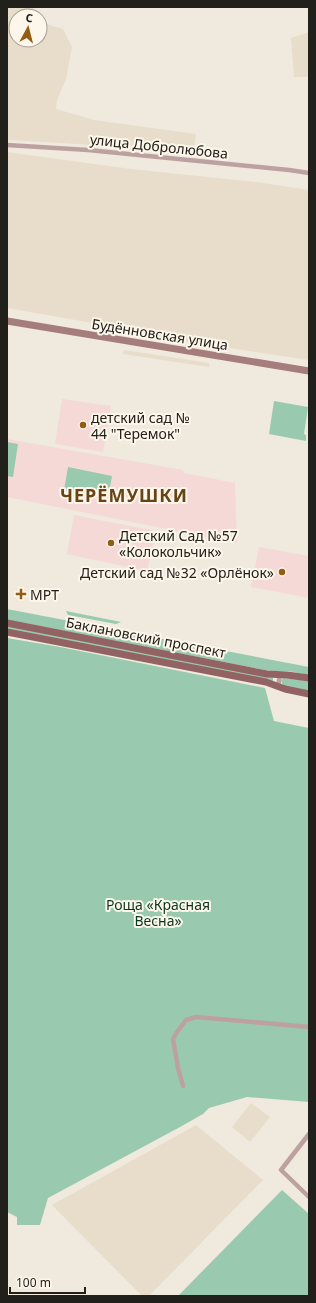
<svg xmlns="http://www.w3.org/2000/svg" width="316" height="1303" viewBox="0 0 316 1303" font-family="'Noto Sans',sans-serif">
  <rect width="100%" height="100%" fill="#f0e9dd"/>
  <!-- built -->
  <path fill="#e8ddca" d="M7,7H42L32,9L30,16H16V40H40V22L63,29L72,47L66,79L57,100L56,109L94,120L196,134L193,156L79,144L7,140Z
    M309,32V77H294L291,38Z
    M7,152L131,169L256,182L309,190V360L157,337L104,325L7,308Z
    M124,350L209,363V367L123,354Z
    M251,1103L270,1117L250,1142L232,1127Z
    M196,1125L263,1180L149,1296H142L52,1205Z"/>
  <!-- education -->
  <path fill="#f4d9d7" d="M62,399L111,406L103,452L55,444Z
    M7,439L183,470L184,473L235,483L237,543L7,497Z
    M74,515L156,531L147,571L67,554Z
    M259,547L309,556V598L251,587Z"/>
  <!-- green -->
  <path fill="#99caaf" d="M274,401L308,407L304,434L306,435V441L269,434Z
    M7,442L18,444L13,477L7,476Z
    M68,467L112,476L108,498L64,490Z
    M7,609L309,667V675L288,671H270L7,620Z
    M66,611L121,622L116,624L68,615Z
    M7,626L273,678V681L7,629Z
    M7,638L60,647L265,688L274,721L309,728V1102L247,1097L209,1108L203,1114L180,1127L48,1198L40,1225H17V1217L7,1212Z
    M283,678L309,681V691L283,686L281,681Z
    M282,1190L309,1214V1296H178Z"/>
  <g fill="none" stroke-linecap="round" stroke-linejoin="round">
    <!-- street -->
    <path stroke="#bda1a0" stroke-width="4.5" d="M7,145L88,150L289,170L309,173
      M278,686L280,675
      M183,1086L178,1068L173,1039L177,1032L186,1020L196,1017L309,1027
      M309,1134L281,1170L309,1197"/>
    <!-- secondary -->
    <path stroke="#a57d7c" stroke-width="7" d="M7,321L309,371"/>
    <!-- primary -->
    <path stroke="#936363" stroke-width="7" d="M7,623L267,674L287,675L309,678
      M7,632L266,682L285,689L309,694"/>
  </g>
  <!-- markers -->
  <g fill="#935c14" stroke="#fdf6ea" stroke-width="1.5">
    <circle cx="83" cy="425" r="4"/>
    <circle cx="111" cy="543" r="4"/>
    <circle cx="282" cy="572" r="4"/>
    <path d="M19 588h4v4h4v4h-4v4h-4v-4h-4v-4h4z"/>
  </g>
  <g text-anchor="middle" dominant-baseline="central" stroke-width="4" stroke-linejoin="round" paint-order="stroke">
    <!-- street labels -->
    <g font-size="14" fill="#22201b" stroke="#fdf6ea">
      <text transform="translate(159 146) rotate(6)">улица Добролюбова</text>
      <text transform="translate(160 334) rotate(9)">Будённовская улица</text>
      <text transform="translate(146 637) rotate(11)">Баклановский проспект</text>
    </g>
    <!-- poi labels -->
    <g font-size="14" fill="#22201b" stroke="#fdf6ea" text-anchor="start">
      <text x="91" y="417">детский сад №<tspan x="91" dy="16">44 "Теремок"</tspan></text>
      <text x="119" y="535">Детский Сад №57<tspan x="119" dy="16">«Колокольчик»</tspan></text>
      <text x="274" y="572" text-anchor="end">Детский сад №32 «Орлёнок»</text>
      <text x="30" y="594">МРТ</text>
    </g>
    <!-- park labels -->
    <g font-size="14" fill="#073723" stroke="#fdf6ea">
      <text x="158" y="904">Роща «Красная<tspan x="158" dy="16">Весна»</tspan></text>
    </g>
    <!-- district labels -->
    <g font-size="18" font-weight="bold" letter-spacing="1" fill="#694314" stroke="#fdf6ea">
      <text x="124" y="495">ЧЕРЁМУШКИ</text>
    </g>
  </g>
  <!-- border -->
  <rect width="316" height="1303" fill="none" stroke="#22201b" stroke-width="16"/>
  <!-- north arrow -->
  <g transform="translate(28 28) rotate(7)"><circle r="19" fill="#fdf6ea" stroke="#a5a097"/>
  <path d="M0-3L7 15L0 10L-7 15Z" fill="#935c14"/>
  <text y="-6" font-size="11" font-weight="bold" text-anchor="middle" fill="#22201b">С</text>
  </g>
  <!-- scale -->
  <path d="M10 1287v6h75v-6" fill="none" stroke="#22201b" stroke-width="2"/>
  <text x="16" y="1287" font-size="12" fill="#22201b" stroke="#fdf6ea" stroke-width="3" paint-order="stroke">100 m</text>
</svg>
